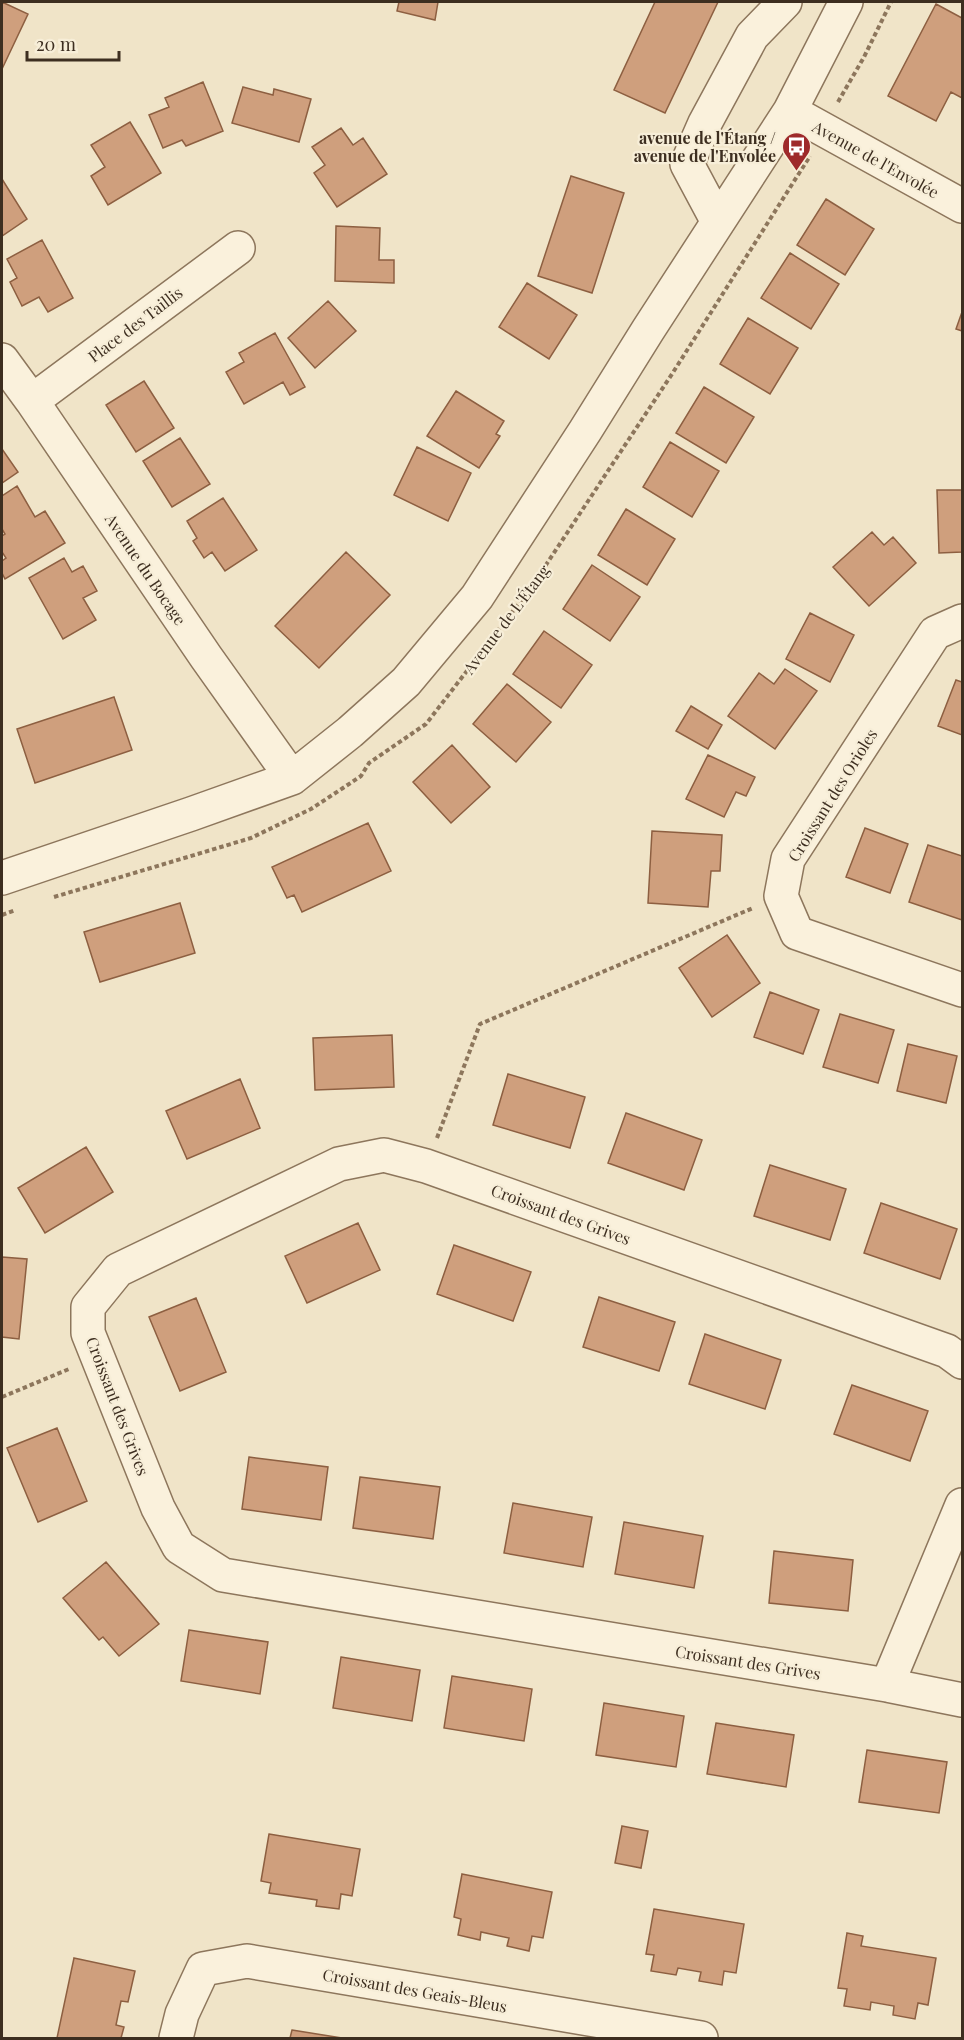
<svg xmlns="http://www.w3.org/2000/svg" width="964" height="2040" viewBox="0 0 964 2040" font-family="'Playfair Display',serif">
  <rect width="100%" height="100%" fill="#f0e4c8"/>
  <!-- building -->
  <path fill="#cf9f7d" stroke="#8d5f41" stroke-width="1.5" d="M2,2L28,14L2,69Z
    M395,2H438L435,20L397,11L399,2Z
    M655,2H718L665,113L614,90Z
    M936,4L962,18V98L951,92L936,121L888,96Z
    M203,82L223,131L186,146L182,140L163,148L149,115L169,107L165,98Z
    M243,87L273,95L274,89L311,99L299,142L232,123Z
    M130,122L161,173L108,205L91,176L105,167L91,145Z
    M341,128L353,145L363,138L387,174L337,207L314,173L325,165L312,147Z
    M571,176L624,193L592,293L538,276Z
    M2,179L27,219L2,236Z
    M826,199L874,229L845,275L797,245Z
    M336,226L380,228L379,260H394V283L335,281Z
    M42,240L73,298L48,312L39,297L22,306L10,282L17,278L7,259Z
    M790,253L839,284L811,329L761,298Z
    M527,283L577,315L549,359L499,327Z
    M328,301L356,331L315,368L288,338Z
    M962,312V331L956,329Z
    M748,318L798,348L770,394L720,364Z
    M275,333L305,387L290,395L283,382L244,404L226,372L244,362L239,353Z
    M144,381L174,428L136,452L106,405Z
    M704,387L754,417L726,463L676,433Z
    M456,391L504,421L496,434L500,436L479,468L427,436Z
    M180,438L210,484L172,507L143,461Z
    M670,442L719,471L692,517L643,487Z
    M417,447L471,473L448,521L394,495Z
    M2,449L18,472L2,483Z
    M17,486L35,517L45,511L65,543L5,579L2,573V561L6,558L2,552V536L5,534L2,529V496Z
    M937,490H962V552L939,553Z
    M223,498L257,550L225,571L212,552L204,558L193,541L197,538L187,521Z
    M626,509L675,539L647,585L598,555Z
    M872,532L884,545L893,537L916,563L869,606L833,567Z
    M346,552L390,595L319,668L275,626Z
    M64,558L72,572L83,566L97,591L83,598L96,620L63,639L29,578Z
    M592,565L640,597L610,641L563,609Z
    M810,613L854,635L830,682L786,659Z
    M544,631L592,665L561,708L513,674Z
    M785,669L817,691L775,749L728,716L759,673L774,684Z
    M956,680L962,682V735L938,726Z
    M507,684L551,722L516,762L473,724Z
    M114,697L132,750L35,783L17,729Z
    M691,706L722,725L708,749L676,731Z
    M452,745L490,787L451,823L413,782Z
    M708,755L755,777L746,796L736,792L724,817L686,799Z
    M368,823L391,871L302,912L294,895L287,898L272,867Z
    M865,828L908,844L890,893L846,877Z
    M652,831L722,835L720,871H711L708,907L648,903Z
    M928,845L962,856V920L909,902Z
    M180,903L195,953L100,982L84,932Z
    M727,935L760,983L712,1017L679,968Z
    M770,992L819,1010L803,1054L754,1037Z
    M840,1014L894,1030L878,1083L823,1067Z
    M392,1035L394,1087L315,1090L313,1038Z
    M908,1044L957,1056L946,1103L897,1091Z
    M508,1074L585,1097L570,1148L493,1125Z
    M240,1079L260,1128L187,1159L166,1111Z
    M626,1113L702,1140L684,1190L608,1163Z
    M86,1147L113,1192L45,1233L18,1188Z
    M770,1165L846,1189L830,1240L754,1216Z
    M881,1203L957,1229L940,1279L864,1253Z
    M358,1223L380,1270L307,1303L285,1256Z
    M454,1245L531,1272L513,1321L437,1294Z
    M2,1257L27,1259L19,1339L2,1337Z
    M599,1297L675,1322L659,1371L583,1347Z
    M196,1298L226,1372L180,1391L149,1317Z
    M705,1334L781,1360L765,1409L689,1384Z
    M852,1385L928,1411L910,1461L834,1434Z
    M57,1428L87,1501L38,1522L7,1448Z
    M249,1457L328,1467L321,1520L242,1509Z
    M360,1477L440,1487L433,1539L353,1528Z
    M513,1503L592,1517L583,1567L504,1553Z
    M624,1522L703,1536L694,1588L615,1574Z
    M774,1551L853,1560L848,1611L769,1603Z
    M106,1562L159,1624L119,1656L103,1637L99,1640L63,1598Z
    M189,1630L268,1642L260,1694L181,1681Z
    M341,1657L420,1670L412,1721L333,1708Z
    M452,1676L532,1689L524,1741L444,1728Z
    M604,1703L684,1716L676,1767L596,1755Z
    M716,1723L794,1735L786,1787L707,1774Z
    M867,1750L947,1762L939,1813L859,1802Z
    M622,1826L648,1831L641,1868L615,1863Z
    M269,1834L360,1849L352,1896L341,1894L339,1909L316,1906L317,1900L269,1893L271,1883L261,1881Z
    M462,1874L552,1892L543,1938L532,1936L529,1951L507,1946L509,1938L481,1932L480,1940L458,1935L461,1919L454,1917Z
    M654,1909L744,1924L736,1973L724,1971L722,1985L699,1981L701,1972L678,1968L676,1975L651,1971L654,1955L646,1954Z
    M847,1933L863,1936L861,1946L936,1958L928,2005L918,2003L915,2019L893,2015L894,2006L871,2002L870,2010L844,2006L847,1989L838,1988Z
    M74,1958L135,1971L128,2002L121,2001L116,2025L124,2027L121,2038H57Z
    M292,2030L342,2038H290Z"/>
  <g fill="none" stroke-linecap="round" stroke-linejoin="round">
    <defs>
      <path id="minor" d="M790,111L962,206
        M718,222L687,164L705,123L752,36L785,2
        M2,360L32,401L206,657L292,778
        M32,401L238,248
        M962,621L935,633L788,859L781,896L797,933L962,990
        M2,878L191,814L292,778L350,732L406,682L477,597L585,431L648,330L790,111L846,2
        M962,1362L947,1351L426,1166L384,1155L339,1164L118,1270L88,1307V1333L158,1508L179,1547L223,1575L887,1685L962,1700
        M887,1685L962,1505
        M176,2038L182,2014L203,1969L247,1961L701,2038"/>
    </defs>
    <!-- minor casing -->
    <use href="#minor" stroke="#8d765c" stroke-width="36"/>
    <!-- path -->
    <path stroke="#8d765c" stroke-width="4" stroke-dasharray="4.5 3" stroke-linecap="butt" d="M838,102L864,57L891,2
      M54,897L251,838L311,809L343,788L361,776L369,763L426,724L530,589L672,374L810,156
      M2,915L16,910
      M437,1138L480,1024L753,908
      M2,1397L69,1369"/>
    <!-- minor -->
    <use href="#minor" stroke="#faf1dc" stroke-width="33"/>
  </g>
  <!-- icons -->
  <defs>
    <symbol id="bus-pin" viewBox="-11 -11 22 30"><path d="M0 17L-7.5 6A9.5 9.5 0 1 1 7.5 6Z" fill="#9e2a2b" stroke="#f7eed8"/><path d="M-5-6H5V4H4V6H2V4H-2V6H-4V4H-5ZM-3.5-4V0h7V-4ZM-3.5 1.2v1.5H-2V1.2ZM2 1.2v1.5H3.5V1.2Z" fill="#fff"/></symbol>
  </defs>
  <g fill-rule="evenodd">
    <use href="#bus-pin" x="780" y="130" width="33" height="45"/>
  </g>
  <g text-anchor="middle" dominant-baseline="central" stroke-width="4.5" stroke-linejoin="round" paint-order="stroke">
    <!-- poi labels -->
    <g font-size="16" font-weight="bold" fill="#3d2e20" stroke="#f7eed8" text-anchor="end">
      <text x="776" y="137">avenue de l'Étang /<tspan x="776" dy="18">avenue de l'Envolée</tspan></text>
    </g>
    <!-- street labels -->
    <g font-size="16" fill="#3d2e20" stroke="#f7eed8">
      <text transform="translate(876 159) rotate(29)">Avenue de l'Envolée</text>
      <text transform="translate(135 324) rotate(-37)">Place des Taillis</text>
      <text transform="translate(146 569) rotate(56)">Avenue du Bocage</text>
      <text transform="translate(506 619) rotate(-53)">Avenue de L'Étang</text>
      <text transform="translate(832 795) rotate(-58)">Croissant des Orioles</text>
      <text transform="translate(561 1214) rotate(20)">Croissant des Grives</text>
      <text transform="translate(118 1406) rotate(69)">Croissant des Grives</text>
      <text transform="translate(748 1662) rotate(9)">Croissant des Grives</text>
      <text transform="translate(415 1990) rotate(10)">Croissant des Geais-Bleus</text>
    </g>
  </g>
  <!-- border -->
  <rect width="964" height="2040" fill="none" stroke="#3d2e20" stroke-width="6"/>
  <!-- scale -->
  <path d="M27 51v9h92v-9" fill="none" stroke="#3d2e20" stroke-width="3"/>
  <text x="36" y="51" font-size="18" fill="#3d2e20" stroke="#f7eed8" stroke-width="4.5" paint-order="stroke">20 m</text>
</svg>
